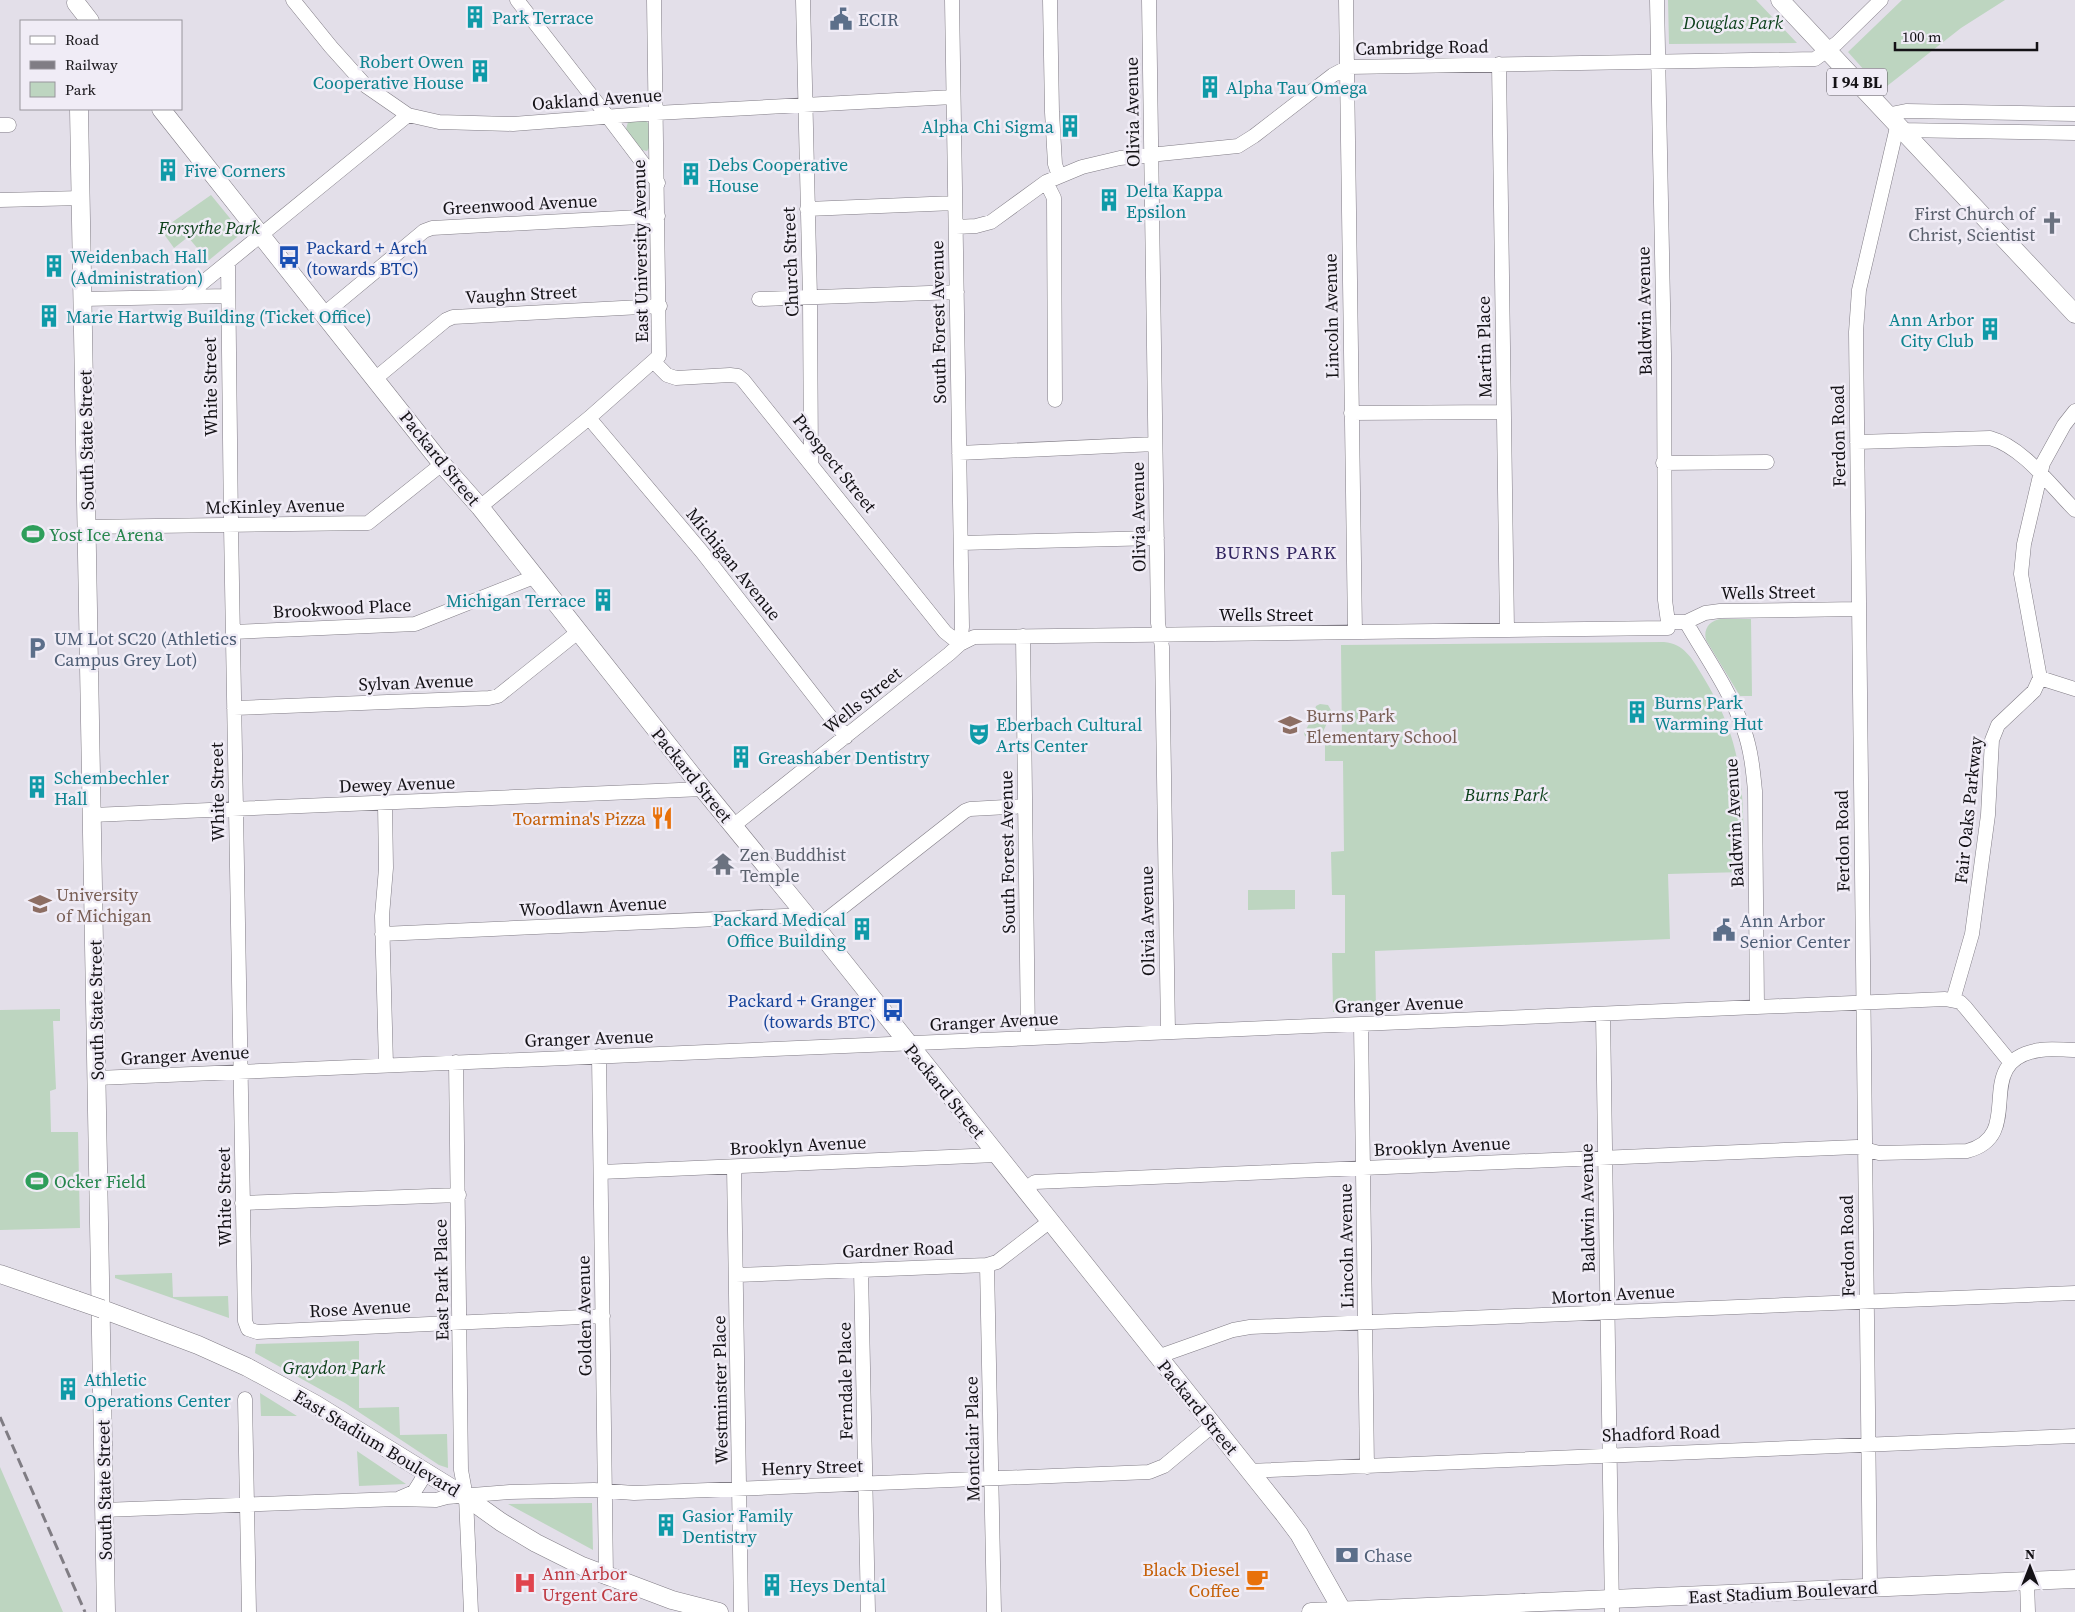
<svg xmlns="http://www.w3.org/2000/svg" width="2075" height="1612" viewBox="0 0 2075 1612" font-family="'Source Serif 4',serif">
  <rect width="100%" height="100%" fill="#e3dfe9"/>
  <!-- green -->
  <path fill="#bdd5c0" d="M1668,0H1756L1797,43L1669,44Z
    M1902,0H2005L1961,28L1882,90L1848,52Z
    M645,120L649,124V148L647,151L642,150L626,129L628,122Z
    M211,195L242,233L208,261L188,237L174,248L161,230Z
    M1721,619H1751L1752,696H1740L1706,640C1703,629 1710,620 1721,619Z
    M1664,642C1684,644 1692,658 1702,675C1746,746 1743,791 1744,872L1668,874L1670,939L1375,951L1376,1010L1333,1012L1332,953H1345V895H1332L1331,852L1344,851L1343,761H1325V744H1342L1341,645Z
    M1320,704L1328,705L1332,712L1322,734L1321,739L1318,741L1305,736L1304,733L1313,717L1316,706Z
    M1248,890H1295V909L1248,910Z
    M60,1009V1021H53L56,1089L50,1091L51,1132H78L80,1228L0,1230V1010Z
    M172,1273L173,1297L228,1296L229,1318L115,1278V1275Z
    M359,1341V1408L399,1407L400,1435L447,1434L448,1468L439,1465L345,1403L255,1353L256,1344Z
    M260,1393L297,1416H261Z
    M357,1451L406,1484L359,1486Z
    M0,1467L63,1612H0Z
    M592,1503L593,1550L508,1504Z"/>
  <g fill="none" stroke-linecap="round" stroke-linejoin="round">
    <defs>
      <path id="minor" d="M293,0L331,47L366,86L408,115L439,122L513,124L656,113L953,97
        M517,0L608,117L658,183
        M803,0L810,298L811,463
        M952,0L962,627L960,644
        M1050,0L1052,112L1055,164L1059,176
        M1149,0L1158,623L1162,647L1168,1032
        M1346,0L1355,632
        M1657,0L1664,354L1665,600L1668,622
        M1499,64L1507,630
        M1886,115L1906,111L2075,114
        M0,125H9
        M1900,130L2075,133
        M1046,182L1054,198L1055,400
        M0,200L82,198
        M807,209L955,203
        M956,227L976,226L991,222L1046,182L1082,167L1120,158L1238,146L1254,136L1333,75L1348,67L1815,59L1837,43L1881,0
        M228,263L231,526L245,1321L248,1329L257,1332L603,1316
        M185,297L408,115
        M83,299L227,296
        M759,299L957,292
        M324,314L424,231L432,228L658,216
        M654,362L667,375L676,378L730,375L738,376L743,380L945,632L960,644
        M376,378L446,320L453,317L660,306
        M1351,413L1504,412
        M589,418L702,552L846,737
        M1857,442L1990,438C2023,447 2051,486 2075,510
        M959,453L1155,444
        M1663,463L1767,462
        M480,507L589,418L659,356L654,0
        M87,527L368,523L442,464
        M961,543L1157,538
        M1686,622C1706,657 1731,692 1744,730C1751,750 1753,770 1755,791L1757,1007
        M233,632L415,624L534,577
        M1023,636L1028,1038
        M2040,678L2075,689
        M234,708L489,698L498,696L578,632
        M385,804L386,868L382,916L386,1065
        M92,815L703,789
        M733,826L949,654L960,644L974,637L1668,628V622H1686L1705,613L1720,611L1858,609
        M816,928L965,811L970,809L1025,806
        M382,934L806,915
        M1953,1000L1972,934L1988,815L1992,740L1998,725L2034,691L2040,678L2021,574L2024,544L2043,463L2064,425L2075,411
        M1603,1014L1612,1612
        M1361,1024L1367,1467
        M599,1056L606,1577
        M456,1062L461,1470L466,1497L471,1612
        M97,1078L1945,999L1960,1002L1965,1007L2011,1063
        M734,1167L741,1612
        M601,1172L996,1155
        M1024,1190L1035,1182L1857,1147L1879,1153L1967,1151C2029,1135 1968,1061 2040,1050C2051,1048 2064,1050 2075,1050
        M242,1203L459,1195
        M987,1265L994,1612
        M861,1270L868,1612
        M736,1275L987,1265L997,1262L1049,1222
        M1157,1357L1233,1330L1250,1327L2075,1293
        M245,1399L249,1612
        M1249,1471L2075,1436
        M400,1498L414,1492L426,1473
        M103,1510L397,1499L436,1500L447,1497L510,1492L594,1490L634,1493L1149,1472L1164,1466L1212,1426
        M2027,1581L2028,1612
        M1870,1589L1856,332L1859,290L1897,127"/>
      <path id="major" d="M1780,0L2075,314
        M76,3L90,21
        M79,109L106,1612
        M161,109L442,464L480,507L703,789L806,915L1284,1514L1299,1534L1343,1612
        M0,1274L76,1300
        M102,1309L198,1345L247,1367L315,1404L466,1497L501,1522L536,1543L582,1566L672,1600L719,1612
        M1311,1612L2075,1579"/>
    </defs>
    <!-- minor casing -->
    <use href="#minor" stroke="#807c85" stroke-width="15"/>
    <!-- major casing -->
    <use href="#major" stroke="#807c85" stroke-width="19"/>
    <!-- minor -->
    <use href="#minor" stroke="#fff" stroke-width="14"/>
    <!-- major -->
    <use href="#major" stroke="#fff" stroke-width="18"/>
    <!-- rail -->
    <path stroke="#807d84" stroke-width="3" stroke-dasharray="10 5" stroke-linecap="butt" d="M0,1417L85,1612"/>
    <defs>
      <path id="major-bridge" d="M76,1300L102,1309"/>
    </defs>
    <!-- major-bridge casing -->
    <use href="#major-bridge" stroke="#807c85" stroke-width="19" stroke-linecap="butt"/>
    <!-- major-bridge -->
    <use href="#major-bridge" stroke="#fff" stroke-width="18"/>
  </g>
  <!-- icons -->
  <defs>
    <symbol id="building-bare" viewBox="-9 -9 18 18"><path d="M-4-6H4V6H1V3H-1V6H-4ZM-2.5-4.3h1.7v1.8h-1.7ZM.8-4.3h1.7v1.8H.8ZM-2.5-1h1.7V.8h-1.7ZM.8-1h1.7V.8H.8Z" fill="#0f9aa8" stroke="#f0ecf6" stroke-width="2.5" paint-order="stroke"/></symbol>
    <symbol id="civic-bare" viewBox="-9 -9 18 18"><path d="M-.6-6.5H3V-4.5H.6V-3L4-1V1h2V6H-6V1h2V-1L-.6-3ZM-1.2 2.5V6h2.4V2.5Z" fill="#5c6f8a" stroke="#f0ecf6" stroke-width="2.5" paint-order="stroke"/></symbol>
    <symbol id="church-bare" viewBox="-9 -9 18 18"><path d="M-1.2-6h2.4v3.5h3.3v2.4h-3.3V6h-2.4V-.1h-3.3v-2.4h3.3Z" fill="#6b7280" stroke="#f0ecf6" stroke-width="2.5" paint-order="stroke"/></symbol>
    <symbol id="bus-bare" viewBox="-9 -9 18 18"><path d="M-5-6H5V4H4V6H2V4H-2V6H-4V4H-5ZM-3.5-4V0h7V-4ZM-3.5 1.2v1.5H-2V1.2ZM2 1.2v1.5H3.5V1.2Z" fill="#1a4fb4" stroke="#f0ecf6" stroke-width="2.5" paint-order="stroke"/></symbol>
    <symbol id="stadium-bare" viewBox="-9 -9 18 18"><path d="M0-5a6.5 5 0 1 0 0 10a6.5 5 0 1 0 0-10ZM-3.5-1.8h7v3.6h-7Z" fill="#2e9e5b" stroke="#f0ecf6" stroke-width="2.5" paint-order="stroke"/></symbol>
    <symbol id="parking-bare" viewBox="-9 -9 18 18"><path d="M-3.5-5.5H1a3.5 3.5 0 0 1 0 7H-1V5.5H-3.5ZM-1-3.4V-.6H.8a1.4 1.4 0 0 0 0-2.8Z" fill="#5c6f8a" stroke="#f0ecf6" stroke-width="2.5" paint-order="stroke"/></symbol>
    <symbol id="school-bare" viewBox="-9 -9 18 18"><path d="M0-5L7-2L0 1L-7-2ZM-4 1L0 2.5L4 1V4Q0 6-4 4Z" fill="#8d6e63" stroke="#f0ecf6" stroke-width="2.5" paint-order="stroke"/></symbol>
    <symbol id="theatre-bare" viewBox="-9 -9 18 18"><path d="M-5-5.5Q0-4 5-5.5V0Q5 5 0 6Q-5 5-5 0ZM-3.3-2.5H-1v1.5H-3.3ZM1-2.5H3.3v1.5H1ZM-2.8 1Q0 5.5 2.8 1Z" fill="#0f9aa8" stroke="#f0ecf6" stroke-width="2.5" paint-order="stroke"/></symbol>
    <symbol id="restaurant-bare" viewBox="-9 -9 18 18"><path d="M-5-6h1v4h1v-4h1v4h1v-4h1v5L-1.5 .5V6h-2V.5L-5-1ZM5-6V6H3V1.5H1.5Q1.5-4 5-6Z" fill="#e8710a" stroke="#f0ecf6" stroke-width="2.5" paint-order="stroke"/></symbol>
    <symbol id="temple-bare" viewBox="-9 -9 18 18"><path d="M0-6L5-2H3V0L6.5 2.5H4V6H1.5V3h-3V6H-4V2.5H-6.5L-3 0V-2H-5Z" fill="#6b7280" stroke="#f0ecf6" stroke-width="2.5" paint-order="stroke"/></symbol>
    <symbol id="university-bare" viewBox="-9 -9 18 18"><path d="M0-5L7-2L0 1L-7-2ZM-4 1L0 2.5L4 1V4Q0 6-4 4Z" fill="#8d6e63" stroke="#f0ecf6" stroke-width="2.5" paint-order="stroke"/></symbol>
    <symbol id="bank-bare" viewBox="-9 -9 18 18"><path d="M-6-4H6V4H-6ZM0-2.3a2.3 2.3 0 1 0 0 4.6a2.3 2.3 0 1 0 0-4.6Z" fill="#5c6f8a" stroke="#f0ecf6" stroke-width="2.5" paint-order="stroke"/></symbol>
    <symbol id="cafe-bare" viewBox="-9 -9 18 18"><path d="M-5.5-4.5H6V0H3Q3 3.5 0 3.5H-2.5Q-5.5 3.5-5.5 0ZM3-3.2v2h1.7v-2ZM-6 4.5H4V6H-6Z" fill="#e8710a" stroke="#f0ecf6" stroke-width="2.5" paint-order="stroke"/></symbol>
    <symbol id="hospital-bare" viewBox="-9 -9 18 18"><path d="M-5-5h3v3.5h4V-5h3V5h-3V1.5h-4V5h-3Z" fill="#e0444e" stroke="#f0ecf6" stroke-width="2.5" paint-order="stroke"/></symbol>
  </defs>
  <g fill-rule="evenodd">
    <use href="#building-bare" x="459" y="1" width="32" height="32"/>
    <use href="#civic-bare" x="825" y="3" width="32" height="32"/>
    <use href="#building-bare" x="464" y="55" width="32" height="32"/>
    <use href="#building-bare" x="1194" y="71" width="32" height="32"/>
    <use href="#building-bare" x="1054" y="110" width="32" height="32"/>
    <use href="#building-bare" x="152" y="154" width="32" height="32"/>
    <use href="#building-bare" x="675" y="158" width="32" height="32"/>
    <use href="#building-bare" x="1093" y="184" width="32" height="32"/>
    <use href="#church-bare" x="2036" y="207" width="32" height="32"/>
    <use href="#bus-bare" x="273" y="241" width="32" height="32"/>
    <use href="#building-bare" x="38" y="250" width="32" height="32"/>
    <use href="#building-bare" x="33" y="300" width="32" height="32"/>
    <use href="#building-bare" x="1974" y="313" width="32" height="32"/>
    <use href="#stadium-bare" x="17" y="518" width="32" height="32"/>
    <use href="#building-bare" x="587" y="584" width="32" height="32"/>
    <use href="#parking-bare" x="21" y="632" width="32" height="32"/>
    <use href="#building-bare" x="1621" y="696" width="32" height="32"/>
    <use href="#school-bare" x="1274" y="709" width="32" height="32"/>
    <use href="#theatre-bare" x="963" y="718" width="32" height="32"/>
    <use href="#building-bare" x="725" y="741" width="32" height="32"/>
    <use href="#building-bare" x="21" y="771" width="32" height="32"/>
    <use href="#restaurant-bare" x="646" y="802" width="32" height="32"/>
    <use href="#temple-bare" x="707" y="848" width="32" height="32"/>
    <use href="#university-bare" x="24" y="888" width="32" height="32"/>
    <use href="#building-bare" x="846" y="913" width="32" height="32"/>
    <use href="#civic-bare" x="1708" y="914" width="32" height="32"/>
    <use href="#bus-bare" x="877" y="994" width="32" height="32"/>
    <use href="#stadium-bare" x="21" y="1165" width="32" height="32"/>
    <use href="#building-bare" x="52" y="1373" width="32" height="32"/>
    <use href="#building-bare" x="650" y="1509" width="32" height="32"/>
    <use href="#bank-bare" x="1331" y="1539" width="32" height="32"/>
    <use href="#cafe-bare" x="1241" y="1563" width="32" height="32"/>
    <use href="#hospital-bare" x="509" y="1567" width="32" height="32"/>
    <use href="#building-bare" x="756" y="1569" width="32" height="32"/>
  </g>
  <g text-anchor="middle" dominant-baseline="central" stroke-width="5" stroke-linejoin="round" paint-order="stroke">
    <!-- shield labels -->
    <rect fill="#f0ecf6" stroke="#565359" stroke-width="1" x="1827" y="68.5" width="60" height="27" rx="4"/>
    <g font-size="16" font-weight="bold" fill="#141216">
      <text x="1857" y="82">I 94 BL</text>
    </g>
    <!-- culture labels -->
    <g font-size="18" fill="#0d838f" stroke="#f0ecf6" text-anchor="start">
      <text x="492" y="17">Park Terrace</text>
      <text x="464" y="61" text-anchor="end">Robert Owen<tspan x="464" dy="21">Cooperative House</tspan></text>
      <text x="1226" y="87">Alpha Tau Omega</text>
      <text x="1054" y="126" text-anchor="end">Alpha Chi Sigma</text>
      <text x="708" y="164">Debs Cooperative<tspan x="708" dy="21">House</tspan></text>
      <text x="184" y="170">Five Corners</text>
      <text x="1126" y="190">Delta Kappa<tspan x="1126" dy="21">Epsilon</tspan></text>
      <text x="70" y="256">Weidenbach Hall<tspan x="70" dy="21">(Administration)</tspan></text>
      <text x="66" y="316">Marie Hartwig Building (Ticket Office)</text>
      <text x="1974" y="319" text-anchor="end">Ann Arbor<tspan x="1974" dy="21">City Club</tspan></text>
      <text x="586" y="600" text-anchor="end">Michigan Terrace</text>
      <text x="1654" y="702">Burns Park<tspan x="1654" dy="21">Warming Hut</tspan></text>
      <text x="996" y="724">Eberbach Cultural<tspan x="996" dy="21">Arts Center</tspan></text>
      <text x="758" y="757">Greashaber Dentistry</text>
      <text x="54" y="777">Schembechler<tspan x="54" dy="21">Hall</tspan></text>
      <text x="846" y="919" text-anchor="end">Packard Medical<tspan x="846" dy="21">Office Building</tspan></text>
      <text x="84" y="1379">Athletic<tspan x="84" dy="21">Operations Center</tspan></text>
      <text x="682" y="1515">Gasior Family<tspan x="682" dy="21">Dentistry</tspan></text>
      <text x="789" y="1585">Heys Dental</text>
    </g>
    <!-- service labels -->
    <g font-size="18" fill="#4e5e75" stroke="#f0ecf6" text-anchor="start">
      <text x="858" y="19">ECIR</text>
      <text x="54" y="638">UM Lot SC20 (Athletics<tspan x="54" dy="21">Campus Grey Lot)</tspan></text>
      <text x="1740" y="920">Ann Arbor<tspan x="1740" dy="21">Senior Center</tspan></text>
      <text x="1364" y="1555">Chase</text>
    </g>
    <!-- park labels -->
    <g font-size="18" font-style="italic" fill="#0d411b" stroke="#f0ecf6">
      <text x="1733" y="22">Douglas Park</text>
      <text x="209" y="227">Forsythe Park</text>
      <text x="1506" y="794">Burns Park</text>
      <text x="334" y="1367">Graydon Park</text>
    </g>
    <!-- street labels -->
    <g font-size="18" fill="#141216" stroke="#f0ecf6">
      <text transform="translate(1422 47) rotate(-1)">Cambridge Road</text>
      <text transform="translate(597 99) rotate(-4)">Oakland Avenue</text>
      <text transform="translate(1132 112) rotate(-91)">Olivia Avenue</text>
      <text transform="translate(520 204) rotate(-3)">Greenwood Avenue</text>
      <text transform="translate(640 251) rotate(-91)">East University Avenue</text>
      <text transform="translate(790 262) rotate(-92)">Church Street</text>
      <text transform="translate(521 294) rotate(-3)">Vaughn Street</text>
      <text transform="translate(1644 311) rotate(-91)">Baldwin Avenue</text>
      <text transform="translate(1331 316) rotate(-91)">Lincoln Avenue</text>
      <text transform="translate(938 322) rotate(-91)">South Forest Avenue</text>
      <text transform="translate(1484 347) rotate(-91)">Martin Place</text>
      <text transform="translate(210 387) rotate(-91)">White Street</text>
      <text transform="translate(1838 436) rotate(-91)">Ferdon Road</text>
      <text transform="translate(86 440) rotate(-91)">South State Street</text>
      <text transform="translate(440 458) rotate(51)">Packard Street</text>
      <text transform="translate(835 463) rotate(51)">Prospect Street</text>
      <text transform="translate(275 506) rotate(-1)">McKinley Avenue</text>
      <text transform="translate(1138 517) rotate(-91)">Olivia Avenue</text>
      <text transform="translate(734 564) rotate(51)">Michigan Avenue</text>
      <text transform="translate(1768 592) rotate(-1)">Wells Street</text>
      <text transform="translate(342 608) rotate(-3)">Brookwood Place</text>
      <text x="1266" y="614">Wells Street</text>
      <text transform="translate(416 682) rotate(-2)">Sylvan Avenue</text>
      <text transform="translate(862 700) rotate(-39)">Wells Street</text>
      <text transform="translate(692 775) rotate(51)">Packard Street</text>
      <text transform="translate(397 784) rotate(-2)">Dewey Avenue</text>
      <text transform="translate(217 792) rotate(-91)">White Street</text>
      <text transform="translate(1968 810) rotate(-84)">Fair Oaks Parkway</text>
      <text transform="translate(1734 823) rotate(-93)">Baldwin Avenue</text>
      <text transform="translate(1842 841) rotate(-91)">Ferdon Road</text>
      <text transform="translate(1007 852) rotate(-91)">South Forest Avenue</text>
      <text transform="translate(593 906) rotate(-3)">Woodlawn Avenue</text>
      <text transform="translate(1147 921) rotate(-91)">Olivia Avenue</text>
      <text transform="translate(1399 1004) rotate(-2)">Granger Avenue</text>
      <text transform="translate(96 1010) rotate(-91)">South State Street</text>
      <text transform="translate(994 1021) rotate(-3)">Granger Avenue</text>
      <text transform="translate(589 1038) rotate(-2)">Granger Avenue</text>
      <text transform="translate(185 1055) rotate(-3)">Granger Avenue</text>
      <text transform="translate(945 1091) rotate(51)">Packard Street</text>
      <text transform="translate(798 1145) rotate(-3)">Brooklyn Avenue</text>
      <text transform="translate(1442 1146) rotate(-3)">Brooklyn Avenue</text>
      <text transform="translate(224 1197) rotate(-91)">White Street</text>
      <text transform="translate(1587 1208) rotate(-91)">Baldwin Avenue</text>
      <text transform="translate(1346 1246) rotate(-91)">Lincoln Avenue</text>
      <text transform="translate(1847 1246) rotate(-91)">Ferdon Road</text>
      <text transform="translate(898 1249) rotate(-2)">Gardner Road</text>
      <text transform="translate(441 1280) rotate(-91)">East Park Place</text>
      <text transform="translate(1613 1294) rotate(-3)">Morton Avenue</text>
      <text transform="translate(360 1308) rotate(-3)">Rose Avenue</text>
      <text transform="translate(584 1316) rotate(-91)">Golden Avenue</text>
      <text transform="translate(845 1381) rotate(-91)">Ferndale Place</text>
      <text transform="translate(720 1390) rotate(-91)">Westminster Place</text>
      <text transform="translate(1198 1407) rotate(51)">Packard Street</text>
      <text transform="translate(1661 1433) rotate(-2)">Shadford Road</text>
      <text transform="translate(972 1439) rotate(-91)">Montclair Place</text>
      <text transform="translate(377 1443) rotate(31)">East Stadium Boulevard</text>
      <text transform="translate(812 1467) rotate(-2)">Henry Street</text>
      <text transform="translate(104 1490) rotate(-91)">South State Street</text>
      <text transform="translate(1783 1592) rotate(-3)">East Stadium Boulevard</text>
    </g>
    <!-- worship labels -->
    <g font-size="18" fill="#5b616d" stroke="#f0ecf6" text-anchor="end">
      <text x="2035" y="213">First Church of<tspan x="2035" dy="21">Christ, Scientist</tspan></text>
      <text x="740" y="854" text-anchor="start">Zen Buddhist<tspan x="740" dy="21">Temple</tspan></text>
    </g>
    <!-- transit labels -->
    <g font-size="18" fill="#164399" stroke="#f0ecf6" text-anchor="start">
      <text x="306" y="247">Packard + Arch<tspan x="306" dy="21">(towards BTC)</tspan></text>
      <text x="876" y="1000" text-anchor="end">Packard + Granger<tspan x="876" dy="21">(towards BTC)</tspan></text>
    </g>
    <!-- leisure labels -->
    <g font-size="18" fill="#27864d" stroke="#f0ecf6" text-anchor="start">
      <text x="49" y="534">Yost Ice Arena</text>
      <text x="54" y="1181">Ocker Field</text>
    </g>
    <!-- education labels -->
    <g font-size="18" fill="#785e54" stroke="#f0ecf6" text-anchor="start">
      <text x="1306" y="715">Burns Park<tspan x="1306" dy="21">Elementary School</tspan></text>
      <text x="56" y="894">University<tspan x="56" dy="21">of Michigan</tspan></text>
    </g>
    <!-- food labels -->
    <g font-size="18" fill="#c56008" stroke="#f0ecf6" text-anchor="end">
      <text x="646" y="818">Toarmina's Pizza</text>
      <text x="1240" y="1569">Black Diesel<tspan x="1240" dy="21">Coffee</tspan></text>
    </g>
    <!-- health labels -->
    <g font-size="18" fill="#be3a42" stroke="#f0ecf6" text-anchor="start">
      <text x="542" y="1573">Ann Arbor<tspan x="542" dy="21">Urgent Care</tspan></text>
    </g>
    <!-- neighbourhood labels -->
    <g font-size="19" letter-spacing="1" fill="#322560" stroke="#f0ecf6">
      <text x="1276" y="552">BURNS PARK</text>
    </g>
  </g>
  <!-- legend -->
  <rect x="20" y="20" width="162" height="90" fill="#f0ecf6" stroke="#98959c"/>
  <rect x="30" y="36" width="25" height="8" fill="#ffffff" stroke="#98959c"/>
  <text x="65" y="45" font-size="15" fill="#141216">Road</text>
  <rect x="30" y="61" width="25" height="8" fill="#807d84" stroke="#98959c"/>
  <text x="65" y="70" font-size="15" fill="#141216">Railway</text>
  <rect x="30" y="82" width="25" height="15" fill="#bdd5c0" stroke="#98959c"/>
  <text x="65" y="95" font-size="15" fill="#141216">Park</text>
  <!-- north arrow -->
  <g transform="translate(2030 1567)" stroke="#f0ecf6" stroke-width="4" paint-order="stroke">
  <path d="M0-4L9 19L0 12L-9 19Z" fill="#141216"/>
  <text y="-8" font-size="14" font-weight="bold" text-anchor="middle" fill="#141216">N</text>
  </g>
  <!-- scale -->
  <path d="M1895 42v8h142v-8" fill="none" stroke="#141216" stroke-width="2.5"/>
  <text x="1902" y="42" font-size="15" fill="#141216" stroke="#f0ecf6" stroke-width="4" paint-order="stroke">100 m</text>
</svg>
